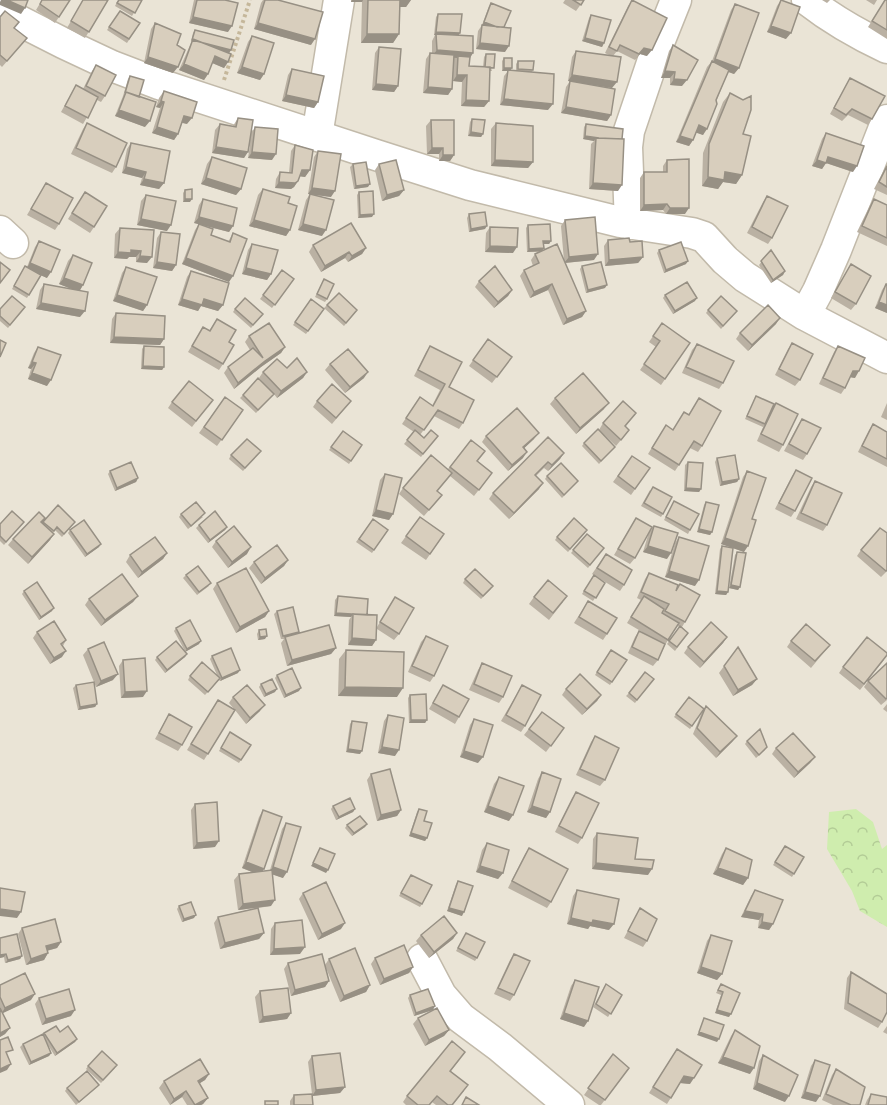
<svg xmlns="http://www.w3.org/2000/svg" width="887" height="1105" viewBox="0 0 887 1105" font-family="Manrope,sans-serif">
  <defs>
    <pattern id="park-crowns" width="20" height="18" patternUnits="userSpaceOnUse" patternTransform="scale(1.5)"><rect width="20" height="18" fill="#cfedae"/><path d="M2 6a3 3 0 1 1 6 0M12 15a3 3 0 1 1 6 0" fill="none" stroke="#b3cc96"/></pattern>
  </defs>
  <rect width="100%" height="100%" fill="#f6f2e8"/>
  <!-- residential -->
  <path fill="#eae4d6" d="M0,0H887V1105H0Z"/>
  <!-- park -->
  <path fill="url(#park-crowns)" d="M856,809L873,822L882,849L887,845V927L860,911L852,891L827,849L829,812Z"/>
  <g fill="none" stroke-linecap="round" stroke-linejoin="round">
    <defs>
      <path id="minor" d="M807,0C834,21 857,34 887,48
        M0,11L63,43L112,66L159,84L376,155L470,185L620,222L692,233L704,237L725,260L745,277L805,315L887,358
        M317,136L339,0
        M630,224L627,147L629,131L658,45L676,0
        M0,231L13,243
        M805,315L818,291L836,250L887,120
        M422,959L441,995L461,1018L500,1047L569,1105"/>
    </defs>
    <!-- minor casing -->
    <use href="#minor" stroke="#c2baaa" stroke-width="33"/>
    <!-- path -->
    <path stroke="#c5b79a" stroke-width="4" stroke-dasharray="3 3" stroke-linecap="butt" d="M224,80L250,0"/>
    <!-- minor -->
    <use href="#minor" stroke="#fff" stroke-width="30"/>
  </g>
  <!-- wall -->
  <path fill="#bab1a3" d="M42,0H70L55,23L36,10Z
    M83,0H108L85,38L67,28Z
    M118,0H142L132,16L115,6Z
    M194,0H225L228,32L189,23Z
    M263,0H278L311,45L254,29L261,3Z
    M351,0H411L406,7H399V34L393,43H361L362,2H351Z
    M565,0H584L576,11L563,3Z
    M632,0L647,56L640,54L635,60L617,51L613,56L612,88L587,84L611,115L607,121L561,113L566,87L570,81H568L572,57L576,51L611,56L605,53L628,6Z
    M781,0L786,39L767,32L777,6Z
    M822,0H830L827,3Z
    M866,0H877L874,5Z
    M885,0H887V39L868,27Z
    M491,3L504,27L505,52L476,49L478,31L482,25L489,6Z
    M735,4L739,68L734,74L728,72L703,135L696,132L693,140L689,146L676,142L707,67L712,61L731,10Z
    M120,11L140,23L127,43L107,30Z
    M438,14L473,53L470,58L469,66L483,67L484,57L486,54L492,71H490L489,101L484,107L461,106L462,82L453,81L452,89L448,95L423,93L426,59L430,53H432V41L435,35H434L436,17Z
    M591,15L604,43L602,47L582,41L589,18Z
    M0,17L14,28L22,44L2,67L0,65Z
    M155,23L177,45L173,73L144,63L151,29Z
    M195,30L231,50L229,53L228,62L224,68L212,63L208,74L204,80L179,70L191,43L193,33Z
    M252,36L264,74L260,80L237,73L248,42Z
    M673,45L682,86L670,85V78H661L669,51Z
    M379,47L398,86L394,92L372,90L375,53Z
    M504,58L511,70H516V64L518,61L533,70L532,72L548,110L500,105L504,76L508,71H502V61Z
    M96,65L105,96L101,102L97,100L83,124L61,112L76,85L83,89L92,71Z
    M292,69L318,102L314,108L282,101L288,75Z
    M130,76L139,97L145,127L115,116L123,96L128,79Z
    M850,78L872,119L868,125L848,115L842,121L830,114Z
    M164,91L187,124L182,123L178,134L174,140L152,133L160,108L156,107L159,98Z
    M730,93L743,134L742,175L736,184L723,182L718,189L702,186L703,153L723,102Z
    M238,118L252,132L255,127L272,160L248,158L250,145L244,158L212,153L215,130L220,124L233,126Z
    M472,119L483,134L481,137L468,136L470,122Z
    M431,120L454,155L450,161H439V154H427L426,126Z
    M87,123L116,167L112,173L71,154L83,129Z
    M496,123L533,162L528,168L491,166V129Z
    M586,124L622,139L618,191L589,189L591,144L594,141L583,139L584,127Z
    M826,133L853,172L826,163L822,169L812,166L822,139Z
    M131,143L164,183L159,189L140,185L142,178L122,173L127,149Z
    M295,145L310,170L305,177L300,176L298,181L294,187L291,189L275,188L276,179L280,172L289,173L291,151Z
    M318,151L331,197L316,195L322,236L298,230L306,200L310,194H308L314,157Z
    M212,157L241,189L236,195L201,184L207,164Z
    M667,160L685,214H666L663,210L640,211V178L644,172H663V166Z
    M353,164L368,187L354,189L350,167Z
    M379,164L404,190L399,196L382,201L375,170Z
    M887,164V195L874,189Z
    M46,183L59,224L55,230L27,215Z
    M263,189L288,203L290,230L286,236L249,226L258,195Z
    M185,190L190,202H183V193Z
    M85,192L94,227L90,233L68,219Z
    M359,192L372,217L358,218L357,195Z
    M146,195L167,231L137,225L141,201Z
    M767,196L772,238L768,244L747,233L763,202Z
    M203,199L233,226L229,232L202,225L211,235L228,242L233,233L229,282L182,264L195,230L199,224L194,223L199,205Z
    M874,199L887,205V246L857,232L870,205Z
    M469,214L485,229L469,232L467,218Z
    M565,220L594,260L565,263L586,311L582,317L563,325L548,290L530,298L520,276L524,270L533,266L531,260L535,254L540,252H527L526,228L528,225L551,241L549,244H544V248L542,250L564,261L561,226Z
    M490,227L513,253L485,252L486,233Z
    M120,228L154,230L147,263L136,262V257H129L127,259L114,258L115,234Z
    M161,232L176,265L172,271L153,268L157,238Z
    M608,240L630,242L643,257L638,263L605,266L604,246Z
    M39,241L47,278L41,275L27,298L12,289L23,269L27,267L35,247Z
    M252,244L271,274L267,280L242,274L248,250Z
    M313,245L366,248L362,254L348,262L345,258L321,272L309,252Z
    M659,250L686,264L664,273L657,253Z
    M771,250L785,271L783,275L771,283L759,265Z
    M73,255L83,285L79,291L80,317L36,309L40,290L44,284L74,290L59,284L68,261Z
    M851,264L856,304L851,310L831,298Z
    M582,266L605,288L586,293L580,269Z
    M126,267L147,305L143,311L113,301L122,273Z
    M282,270L294,279L272,308L260,299Z
    M191,271L223,305L218,311L201,306L198,311L178,305L187,277Z
    M324,279L327,299L325,302L315,297Z
    M479,281L512,290L508,296L494,308L475,287Z
    M886,284H887V313L875,308L882,290Z
    M665,295L695,301L673,314L663,298Z
    M311,299L324,309L306,334L293,325Z
    M327,305L355,313L344,326L324,308Z
    M0,309L23,310L8,328L0,321Z
    M235,309L260,317L251,328L233,312Z
    M708,310L737,311L721,329L706,313Z
    M116,313L164,339L160,345L110,343L112,319Z
    M217,319L229,342L223,364L219,370L188,352L203,327L209,331Z
    M662,323L690,343L661,385L640,370L656,347L649,342Z
    M776,324L748,351L736,339L740,333Z
    M249,336L285,347L281,353L261,367L234,389L224,373L228,367L250,350L245,342Z
    M488,339L512,357L492,383L469,366Z
    M792,343L800,380L795,386L775,375L788,349Z
    M697,344L723,383L719,389L682,373L692,350Z
    M144,346L164,367L162,370L141,369L142,349Z
    M430,346L449,387L463,423L459,429L434,416L420,435L424,438L438,436L421,457L404,444L414,432L402,424L420,397L432,406L440,390L414,376L426,352Z
    M838,346L855,378L850,377L845,388L841,394L819,384L834,352Z
    M38,347L47,386L28,379L31,369L28,368L34,353Z
    M330,364L364,378L345,393L325,370Z
    M287,368L307,372L303,378L277,398L274,394L256,413L240,398L243,395L267,387L259,378L263,372Z
    M756,396L772,409L776,403L783,445L779,452L757,441L764,425L763,427L745,419Z
    M225,397L243,410L217,446L199,433Z
    M555,398L604,409L576,434L550,404Z
    M699,398L702,446L698,452L690,448L675,471L648,454L662,431L673,430L684,412L689,415Z
    M317,401H351L332,424L313,407Z
    M172,402L208,406L192,427L168,408Z
    M887,403V420L881,417Z
    M636,413L625,427L629,430L616,446L599,430L603,423Z
    M802,419L807,454L803,460L784,451L798,425Z
    M873,424L887,432V467L858,452L869,430Z
    M343,431L362,445L349,464L329,450Z
    M486,436L534,439L524,448L523,458L508,471L482,442Z
    M471,440L478,461L492,473L474,496L450,476L437,491V501L424,516L399,494L403,488L448,469Z
    M584,443L612,450L599,464L582,446Z
    M261,451L243,471L229,459L231,455Z
    M564,453L560,459L548,471L544,468L536,476L539,489L509,519L489,499L493,493Z
    M632,456L650,468L631,495L613,482Z
    M717,458L739,479L737,482L720,486L715,462Z
    M688,462L701,489L699,492L684,491L685,465Z
    M796,470L795,511L791,517L775,509L792,476Z
    M110,471L138,478L136,482L115,491L108,474Z
    M747,471L752,519L744,552L733,548L728,592L726,595L715,594L720,549L722,546L731,547L721,544L743,477Z
    M385,474L393,514L389,520L372,516L380,480Z
    M547,476L578,481L562,498L545,479Z
    M815,481L827,525L823,531L796,519L811,487Z
    M650,490L663,514L661,517L641,506Z
    M674,501L690,530L688,534L664,520Z
    M706,502L712,532L710,535L697,532L704,505Z
    M181,514L203,517L188,529L179,517Z
    M420,517L444,534L426,560L401,543Z
    M636,518L635,558L630,564L614,555Z
    M373,519L388,530L372,553L356,542Z
    M43,521L75,522L62,537L55,530L53,533L50,540L28,564L8,545L13,539Z
    M0,524L21,525L4,545L0,541Z
    M199,525L227,527L225,530L208,543L196,528Z
    M654,526L667,559L643,552L649,532Z
    M70,530L99,547L85,557L68,533Z
    M585,533L568,552L555,540L557,537Z
    M587,534L604,548L588,568L571,553Z
    M679,537L695,586L665,577L675,543Z
    M216,541L247,554L228,568L212,547Z
    M861,550L887,571L881,577L857,556Z
    M737,552L740,587L738,590L729,588L735,555Z
    M167,553L163,559L138,578L126,562L130,555Z
    M606,554L624,585L620,591L592,574Z
    M288,560L284,566L261,584L249,568L254,562Z
    M649,573L677,589L680,584L685,622L682,627L688,633L675,651L667,644L680,627L677,626L665,645L658,660L653,666L628,653L635,637L639,631L644,633L627,623L641,600L637,598L645,579Z
    M186,575L209,586L197,595L183,578Z
    M594,575L605,583L593,601L582,594Z
    M465,579L491,589L481,599L463,583Z
    M217,583L269,611L265,617L236,633L213,589Z
    M24,591L52,611L39,620L22,594Z
    M138,596L133,602L101,626L85,605L89,599Z
    M338,596L367,615L377,627L395,597L399,634L394,640L377,629L376,640L372,646L348,645L349,620L351,617L334,616L335,600Z
    M534,597L563,602L549,620L529,604Z
    M588,601L607,634L603,640L574,623Z
    M277,611L298,634L336,648L331,654L287,666L281,643L284,639H281L274,614Z
    M176,628L199,644L185,652L187,654L185,657L165,673L155,660L157,657L185,651L174,631Z
    M259,630L265,639L258,640L257,634Z
    M37,632L66,640L63,646L62,657L50,664L33,638Z
    M426,636L434,676L430,682L408,672L421,642Z
    M727,637L723,643L700,668L684,653L688,647Z
    M791,641L830,645L811,668L787,647Z
    M738,647L757,679L752,685L733,696L719,673Z
    M88,649L113,680L96,687L83,655Z
    M346,650L397,697L338,696L339,659Z
    M611,650L627,660L610,685L595,675Z
    M212,656L238,673L220,681L219,680L205,695L188,680L190,676L217,675L210,659Z
    M123,660L143,697L121,698L119,666Z
    M884,660L860,690L839,673L843,667Z
    M482,663L503,697L499,703L469,690L478,670Z
    M277,675L299,691L284,698L275,678Z
    M654,679L635,703L626,696L629,693Z
    M868,681L887,700L881,705L864,687Z
    M261,684L275,692L264,697L259,687Z
    M76,685L97,704L95,707L78,710L73,688Z
    M443,685L459,717L455,724L429,709Z
    M522,685L525,726L521,732L501,721Z
    M566,689L601,695L597,701L582,715L562,695Z
    M410,695L427,720L425,723H409L408,698Z
    M233,697L260,711L246,724L235,710L204,760L187,750L218,700L234,709L229,703Z
    M689,697L704,709L690,729L674,717Z
    M887,704V712L883,709Z
    M706,706L737,736L732,742L716,758L693,734L702,712Z
    M542,712L564,728L546,752L524,735Z
    M169,714L182,745L178,751L155,739Z
    M388,715L395,756L378,753L384,721Z
    M474,719L478,763L460,757L470,725Z
    M352,721L360,754L346,752L350,724Z
    M230,732L251,745L239,763L219,751Z
    M595,736L605,780L600,786L576,775L591,742Z
    M747,741L765,750L756,758L745,744Z
    M776,748L815,757L810,763L794,778L772,754Z
    M542,772L550,812L546,818L527,812L538,779Z
    M371,774L401,810L397,816L377,821L367,780Z
    M499,777L509,821L484,812L494,784Z
    M576,792L582,838L578,844L555,832L572,798Z
    M195,804L215,847L193,849L191,810Z
    M333,806L355,809L353,812L336,820L331,809Z
    M419,809L424,821L427,838L425,841L409,836L417,812Z
    M263,810V871L270,870L282,829L286,823L283,878L272,874L271,906L258,908L264,933L259,939L220,949L214,923L218,917L256,908L238,910L234,880L239,874L252,872L242,868L259,817Z
    M367,824L365,827L352,836L345,828L347,825Z
    M597,833L635,859L648,875L592,869L593,839Z
    M487,843L503,873L498,879L476,872L482,850Z
    M785,846L804,857L792,877L773,865Z
    M529,848L551,902L547,908L508,888L525,854Z
    M726,848L748,878L743,885L713,874L722,854Z
    M411,875L422,904L420,907L399,896Z
    M458,881L462,916L447,911L456,884Z
    M577,890L609,930L590,926L588,929L567,924L573,896Z
    M755,890L773,924L769,930L758,928L759,920L741,917L751,896Z
    M303,893L341,929L318,940L299,899Z
    M179,906L194,918L182,922L177,909Z
    M640,908L647,941L643,947L624,938Z
    M275,923L300,954L270,955L271,929Z
    M22,928L61,942L57,948L47,951L48,953L44,960L26,965L18,934Z
    M457,933L453,939L429,958L416,941L421,935Z
    M466,933L477,958L475,961L456,951Z
    M711,935L722,974L717,980L697,973L707,941Z
    M0,938L22,956L20,959L5,963L4,957L0,958Z
    M514,954V995L510,1001L494,994L510,960Z
    M375,958L413,967L409,973L380,985L371,964Z
    M329,959L370,985L366,992L340,1002L326,968L329,981L325,987L291,996L284,969L288,963L325,965Z
    M851,972L882,1022L878,1028L844,1009L847,978Z
    M575,980L584,1027L560,1019L571,986Z
    M721,984L729,1017L715,1013L721,995L716,993Z
    M0,985L31,1000L2,1013L10,1028L5,1034L0,1037Z
    M604,987L622,995L608,1017L593,1007Z
    M260,991L291,1013L287,1019L259,1023L255,997Z
    M410,995L433,1010L414,1016L408,998Z
    M39,998L71,1016L42,1025L35,1004Z
    M418,1018L449,1030L444,1036L425,1046L413,1024Z
    M887,1026V1034L883,1032Z
    M735,1030L750,1074L718,1063L731,1036Z
    M60,1032L77,1039L75,1042L55,1056L48,1045L51,1053L49,1056L29,1065L20,1047L23,1044L44,1035V1033Z
    M613,1054L629,1068L601,1105H599L584,1095Z
    M673,1055L690,1084L680,1083L667,1104L649,1093Z
    M763,1055L785,1102L753,1089L759,1061Z
    M312,1056L345,1087L340,1093L312,1096L313,1105H290V1101L294,1095L312,1094L308,1062Z
    M461,1058L451,1071L464,1091L453,1105H436L432,1102L430,1105H406L403,1102L407,1096Z
    M815,1060L816,1102L801,1098L811,1066Z
    M88,1066L115,1068L101,1083L86,1069Z
    M836,1069L860,1105H833L822,1100L832,1075Z
    M209,1074L205,1080L199,1083L208,1098L203,1104L201,1105H187L182,1097L170,1105L159,1088L164,1081Z
    M67,1088H96L76,1105L65,1091Z
    M871,1094L887,1105H865L867,1100Z"/>
  <!-- shaded-wall -->
  <path fill="#979084" d="M1,0H7L25,8L21,14L0,5V2Z
    M352,0H363L362,2H351Z
    M398,0H411L406,7H393Z
    M193,17L232,26L228,32L189,23Z
    M484,22L504,29L482,25Z
    M258,23L315,39L311,45L254,29Z
    M771,26L791,33L786,39L767,32Z
    M436,32L460,33L458,36L434,35Z
    M367,34H399L393,43H361Z
    M585,38L604,43L602,47L582,41Z
    M193,40L231,50L229,53Z
    M480,43L509,46L505,52L476,49Z
    M644,48L652,50L647,56L640,54L635,60Z
    M437,50L473,53L469,59L458,56L457,58L432,56Z
    M215,56L228,62L224,68L210,62Z
    M148,57L178,67L173,73L144,63Z
    M715,59L739,68L734,74L711,65Z
    M184,64L208,74L204,80L179,70Z
    M242,67L264,74L260,80L237,73Z
    M504,68H512L510,71H502Z
    M665,71L675,72L670,78H661Z
    M457,75H467L462,82L453,81Z
    M572,75L617,82L612,88L568,81Z
    M674,79L687,80L682,86L670,85Z
    M376,84L398,86L394,92L372,90Z
    M428,87L452,89L448,95L423,93Z
    M286,95L318,102L314,108L282,101Z
    M504,99L553,104L548,110L500,105Z
    M466,100L489,101L484,107L461,106Z
    M161,101L164,102L160,108L156,107Z
    M566,107L611,115L607,121L561,113Z
    M119,110L150,121L145,127L115,116Z
    M184,116L192,118L187,124L180,122Z
    M699,125L707,129L703,135L694,132Z
    M157,127L178,134L174,140L152,133Z
    M471,132L483,134L481,137L468,136Z
    M585,136L596,138L594,141L583,139Z
    M680,136L693,140L689,146L676,142Z
    M216,147L248,152L244,158L212,153Z
    M432,148H443L439,154H427Z
    M252,152L276,154L272,160L248,158Z
    M443,155H454L450,161H439Z
    M828,157L857,166L853,172L826,163L822,169L812,166L817,160Z
    M495,160L533,162L528,168L491,166Z
    M126,167L146,172L142,178L122,173Z
    M302,170H310L305,177L297,176Z
    M725,172L742,175L736,184L723,182L718,189L702,186L708,177Z
    M206,178L241,189L236,195L201,184Z
    M144,179L164,183L159,189L140,185Z
    M298,181L294,187L291,189L275,188L279,182Z
    M593,183L622,185L618,191L589,189Z
    M370,184L368,187L354,189L356,186Z
    M312,188L335,191L331,197L308,194Z
    M404,190L399,196L382,201L387,195Z
    M185,199H192L190,202H183Z
    M667,204L663,210L640,211L644,205Z
    M670,208H689L685,214H666Z
    M374,214L372,217L358,218L360,215Z
    M199,217L233,226L229,232L194,223Z
    M141,219L171,225L167,231L137,225Z
    M254,220L290,230L286,236L249,226Z
    M303,224L326,230L322,236L298,230Z
    M487,226L485,229L469,232L471,229Z
    M543,241H551L549,244H541Z
    M490,246L517,247L513,253L485,252Z
    M366,248L362,254L348,262L352,256Z
    M544,248L542,251L527,252L529,249Z
    M131,250L141,251L136,257H129L127,259L114,258L118,252Z
    M349,252L345,258L321,272L325,266Z
    M598,254L594,260L564,263L569,257Z
    M140,256L152,257L147,263L136,262Z
    M643,257L638,263L605,266L609,260Z
    M186,258L233,276L229,282L182,264Z
    M688,261L686,264L664,273L666,270Z
    M157,262L176,265L172,271L153,268Z
    M30,263L51,272L47,278L26,269Z
    M246,268L271,274L267,280L242,274Z
    M785,271L783,275L771,283L773,280Z
    M64,278L83,285L79,292L59,284Z
    M552,284L548,290L530,298L534,292Z
    M607,285L605,288L586,293L588,290Z
    M512,290L508,296L494,308L498,302Z
    M117,295L147,305L143,311L113,301Z
    M697,298L695,301L673,314L675,311Z
    M182,299H204L223,305L218,311L201,306L198,311L178,305Z
    M879,302L887,305V313L875,308Z
    M41,303L85,311L80,317L36,309Z
    M586,311L582,317L563,325L567,319Z
    M780,318L776,324L748,351L752,345Z
    M114,337L164,339L160,345L110,343Z
    M285,347L281,353L261,367L234,389L238,383L265,361Z
    M32,362L36,363L31,369L28,368Z
    M143,366L164,367L162,370L141,369Z
    M853,371H859L855,378L849,377Z
    M307,372L303,378L277,398L281,391Z
    M368,372L364,378L345,393L350,387Z
    M32,373L51,380L47,386L28,379Z
    M609,403L604,409L576,434L580,428Z
    M539,433L534,439L519,453L523,447Z
    M527,452L523,458L508,471L512,465Z
    M564,453L560,459L548,471L552,465Z
    M138,478L136,482L115,491L117,488Z
    M739,479L737,482L720,486L722,482Z
    M543,483L539,489L509,519L514,513Z
    M686,488L701,489L699,492L684,491Z
    M376,510L393,514L389,520L372,516Z
    M227,527L225,530L208,543L210,540Z
    M699,529L712,532L710,535L697,532Z
    M54,534L50,540L28,564L32,557Z
    M725,538L748,546L744,552L721,544Z
    M101,544L99,547L85,557L87,554Z
    M648,546L671,553L667,559L643,552Z
    M251,547L247,554L228,568L232,562Z
    M167,553L163,559L138,578L142,572Z
    M288,560L284,566L261,584L265,578Z
    M669,571L699,580L695,586L665,577Z
    M731,585L740,587L738,590L729,588Z
    M717,591L728,592L726,595L715,594Z
    M138,596L133,602L101,626L105,620Z
    M54,608L52,611L39,620L41,617Z
    M269,611L265,617L236,633L240,627Z
    M336,613L353,614L351,617L334,616Z
    M267,636L265,639L258,640L260,637Z
    M727,637L723,643L700,668L704,662Z
    M352,638L376,640L372,646L348,645Z
    M201,641L199,644L185,652L187,649Z
    M336,648L331,654L287,666L292,660Z
    M66,651L62,657L50,664L54,658Z
    M187,654L185,657L165,673L167,670Z
    M240,670L238,673L220,681L222,678Z
    M118,674L113,680L96,687L101,681Z
    M757,679L752,685L733,696L738,690Z
    M345,687L403,688L397,697L338,696Z
    M301,688L299,691L284,698L286,695Z
    M277,689L275,692L264,697L266,694Z
    M147,691L143,697L121,698L125,692Z
    M601,695L597,701L582,715L587,709Z
    M97,704L95,707L78,710L80,707Z
    M265,705L260,711L246,724L250,718Z
    M411,720H427L425,723H409Z
    M737,736L732,742L716,758L720,752Z
    M382,747L399,750L395,756L378,753Z
    M348,749L362,751L360,754L346,752Z
    M464,751L483,757L478,763L460,757Z
    M815,757L810,763L794,778L798,772Z
    M488,806L513,815L509,821L484,812Z
    M532,806L550,812L546,818L527,812Z
    M355,809L353,812L336,820L339,817Z
    M401,810L397,816L377,821L381,815Z
    M367,824L365,827L352,836L354,833Z
    M411,833L427,838L425,841L409,836Z
    M219,841L215,847L193,849L197,843Z
    M246,862L264,869L260,875L242,868Z
    M313,863L328,870L326,873L311,866Z
    M596,863L652,869L648,875L592,869Z
    M480,866L503,873L498,879L476,872Z
    M273,867L287,872L283,878L268,873Z
    M718,868L748,878L743,885L713,874Z
    M275,900L271,906L238,910L243,904Z
    M449,908L464,912L462,916L447,911Z
    M0,909L21,912L17,918L0,916Z
    M745,911L763,914L759,920L741,917Z
    M196,915L194,918L182,922L184,919Z
    M571,918L593,920L614,924L609,930L590,926L588,929L567,924Z
    M762,922L773,924L769,930L758,928Z
    M345,923L341,929L318,940L322,934Z
    M264,933L259,939L220,949L225,943Z
    M457,933L453,939L429,958L434,952Z
    M61,942L57,948L42,952L46,946Z
    M305,947L300,954L270,955L274,949Z
    M48,953L44,960L26,965L31,959Z
    M6,954L4,957L0,958V955Z
    M22,956L20,959L5,963L8,960Z
    M413,967L409,973L380,985L384,979Z
    M701,967L722,974L717,980L697,973Z
    M329,981L325,987L291,996L295,990Z
    M370,985L366,992L340,1002L344,996Z
    M35,994L31,1000L1,1014L5,1008Z
    M435,1006L433,1010L414,1016L416,1013Z
    M75,1010L71,1016L42,1025L46,1019Z
    M717,1010L731,1014L729,1017L715,1013Z
    M291,1013L287,1019L259,1023L263,1017Z
    M564,1013L588,1021L584,1027L560,1019Z
    M10,1028L5,1034L0,1037V1033Z
    M449,1030L444,1036L425,1046L429,1040Z
    M699,1032L719,1039L717,1042L697,1035Z
    M77,1039L75,1042L55,1056L57,1053Z
    M51,1053L49,1056L29,1065L31,1062Z
    M723,1057L754,1068L750,1074L718,1063Z
    M11,1064L7,1070L0,1073V1069Z
    M209,1074L205,1080L194,1087L198,1081Z
    M684,1076L694,1078L690,1084L680,1083Z
    M757,1083L789,1096L785,1102L753,1089Z
    M345,1087L340,1093L312,1096L316,1090Z
    M186,1091L182,1097L170,1105L174,1099Z
    M805,1092L820,1096L816,1102L801,1098Z
    M208,1098L203,1104L201,1105H195Z"/>
  <!-- building -->
  <path fill="#d8cebd" stroke="#979084" stroke-width="1.5" d="M7,0H28L25,8Z
    M42,0H70L59,17L40,4Z
    M83,0H108L89,32L71,21Z
    M119,0H142L135,13L117,3Z
    M197,0H225L238,3L232,26L193,17Z
    M265,0H278L323,12L315,39L258,23Z
    M368,0H400L399,34H367Z
    M573,0H584L581,5Z
    M632,0L667,18L652,50L644,48L639,54L620,45L617,51L609,47Z
    M781,0L800,7L791,33L771,26Z
    M885,0H887V30L872,21Z
    M491,3L511,11L504,27H497L484,22Z
    M735,4L759,13L739,68L715,59Z
    M5,11L19,22L14,28L27,38L7,61L0,55V17Z
    M120,11L140,23L129,39L109,27Z
    M438,14H462L460,33L436,32Z
    M591,15L611,20L604,43L585,38Z
    M155,23L181,34L177,45L185,50L178,67L148,57Z
    M482,25L511,28L509,46L480,43Z
    M195,30L234,40L231,50L192,40Z
    M436,34L473,36V53L437,50Z
    M252,36L274,43L264,74L242,67Z
    M193,39L231,54L228,62L215,56L208,74L184,64Z
    M673,45L698,60L687,80L674,79L675,72L665,71Z
    M379,47L401,49L398,86L376,84Z
    M576,51L621,57L617,82L572,75Z
    M430,53L454,55L452,89L428,87Z
    M486,54H495L494,68L485,67Z
    M458,56L470,57L469,66L490,67L489,101L466,100L467,75H457Z
    M504,58H512V68H504Z
    M518,61H534L533,70L518,69Z
    M712,61L729,70L716,100L717,104L707,129L699,125L693,140L680,136Z
    M96,65L116,75L105,96L86,86Z
    M292,69L324,76L318,102L286,95Z
    M508,70L554,74L553,104L504,99Z
    M130,76L144,80L139,97L126,92L125,93Z
    M850,78L885,96L872,119L852,109L846,115L834,108Z
    M570,81L615,89L611,115L566,107Z
    M76,85L98,97L88,118L65,106Z
    M164,91L197,102L192,118L184,116L178,134L157,127L164,102L161,101Z
    M126,92L156,102L150,121L119,110Z
    M730,93L743,100L751,96V110L743,134L751,136L742,175L725,172L724,180L708,177L709,144Z
    M238,118L253,120L248,152L216,147L220,124L236,127Z
    M472,119L485,120L483,134L471,132Z
    M431,120H454V155H443V148H432Z
    M87,123L127,143L116,167L76,148Z
    M496,123L533,126V162L495,160Z
    M586,124L623,129L622,139L599,138L585,136Z
    M255,127L278,129L276,154L252,152Z
    M826,133L864,146L857,166L828,157L826,163L817,160Z
    M596,138L624,139L622,185L593,183Z
    M131,143L170,151L164,183L144,179L146,172L126,167Z
    M295,145L313,150L310,170H302L298,181L295,183L279,182L280,172L292,173Z
    M318,151L341,154L335,191L312,188Z
    M212,157L247,168L241,189L206,178Z
    M689,159V208H670L667,204L644,205V172H667V160Z
    M396,160L404,190L387,195L379,164Z
    M366,162L370,184L356,186L353,164Z
    M887,166V187L879,182Z
    M46,183L73,198L59,224L31,209Z
    M192,189V199H185V190Z
    M263,189L290,197L288,203L297,206L290,230L254,220Z
    M373,191L374,214L360,215L359,192Z
    M85,192L107,206L94,227L72,213Z
    M310,194L334,200L326,230L303,224Z
    M146,195L176,201L171,225L141,219Z
    M767,196L788,206L772,238L752,227Z
    M203,199L237,208L233,226L199,217Z
    M874,199L887,205V238L862,226Z
    M485,212L487,226L471,229L469,214Z
    M595,217L598,254L569,257L565,220Z
    M351,223L366,248L352,256L349,252L325,266L313,245Z
    M199,224L213,229L211,235L230,242L233,233L247,239L233,276L186,258Z
    M550,224L551,241H543L544,248L529,249L528,225Z
    M490,227L518,228L517,247L490,246Z
    M120,228L154,230L152,257L140,256L141,251L131,250V253L118,252Z
    M161,232L180,234L176,265L157,262Z
    M629,238L630,242L642,241L643,257L609,260L608,240Z
    M39,241L60,250L51,272L30,263Z
    M681,242L688,261L666,270L659,250Z
    M252,244L278,250L271,274L246,268Z
    M557,244L586,311L567,319L552,284L534,292L524,270L539,263L535,254Z
    M771,250L785,271L773,280L761,261Z
    M73,255L92,263L83,285L64,278Z
    M0,262L10,270L0,283Z
    M601,262L607,285L588,290L582,266Z
    M851,264L871,276L856,304L835,292Z
    M25,266L41,275L29,295L14,286Z
    M495,266L512,290L498,302L479,281Z
    M126,267L157,277L147,305L117,295Z
    M282,270L294,279L275,305L263,295Z
    M191,271L229,283L223,305L204,299L202,305L182,299Z
    M324,279L334,284L327,299L317,294Z
    M687,282L697,298L675,311L665,295Z
    M44,284L88,292L85,311L41,303Z
    M886,284H887V305L879,302Z
    M339,293L357,310L346,323L327,305Z
    M12,296L25,307L10,325L0,316V309Z
    M721,296L737,311L723,326L708,310Z
    M245,298L263,314L253,325L235,309Z
    M311,299L324,309L308,331L295,322Z
    M768,305L780,318L752,345L740,333Z
    M116,313L165,316L164,339L114,337Z
    M217,319L236,330L229,342L234,345L223,364L192,346L203,327L210,331Z
    M269,323L285,347L265,361L238,383L228,367L253,348L263,358L249,336Z
    M662,323L690,343L665,379L644,364L660,341L653,336Z
    M488,339L512,357L497,377L473,360Z
    M0,340L6,343L0,357Z
    M792,343L813,354L800,380L779,369Z
    M697,344L734,361L723,383L686,367Z
    M144,346L164,347V367L143,366Z
    M430,346L462,362L449,387L474,400L463,423L438,410L424,430L406,418L420,397L433,406L445,384L418,370Z
    M838,346L865,358L859,371H853L845,388L823,378Z
    M38,347L61,355L51,380L32,373L36,363L32,362Z
    M348,349L368,372L350,387L330,364Z
    M297,358L307,372L281,391L263,372L277,359L287,368Z
    M583,373L609,403L580,428L555,398Z
    M258,378L274,394L258,410L243,395Z
    M189,381L213,400L196,421L172,402Z
    M332,384L351,401L336,418L317,401Z
    M756,396L774,404L765,424L747,416Z
    M225,397L243,410L222,440L204,427Z
    M699,398L721,411L702,446L694,441L679,465L652,448L666,425L673,430L684,412L689,415Z
    M623,401L636,413L625,426L629,430L621,440L603,423Z
    M776,403L798,414L783,445L761,434Z
    M517,408L539,433L523,447L527,452L512,465L486,436Z
    M802,419L821,428L807,454L789,444Z
    M873,424L887,432V459L862,446Z
    M598,429L615,447L601,461L584,443Z
    M415,430L424,438L431,430L438,436L423,454L407,440Z
    M343,431L362,445L351,461L331,447Z
    M548,437L564,453L552,465L548,462L535,475L543,483L514,513L493,493Z
    M247,439L261,451L245,468L231,455Z
    M471,440L485,451L477,461L492,473L479,490L450,467Z
    M431,455L452,473L437,491L442,495L429,510L403,488Z
    M735,455L739,479L722,482L717,458Z
    M632,456L650,468L635,489L618,476Z
    M131,462L138,478L117,488L110,471Z
    M688,462L703,463L701,489L686,488Z
    M561,463L578,481L564,495L547,476Z
    M796,470L812,478L795,511L779,503Z
    M747,471L766,478L752,519L756,520L748,546L725,538Z
    M385,474L402,478L393,514L376,510Z
    M815,481L842,493L827,525L801,513Z
    M653,487L672,497L663,514L644,503Z
    M674,501L699,514L690,530L666,517Z
    M196,502L205,513L191,526L181,514Z
    M706,502L719,505L712,532L699,529Z
    M58,505L75,522L64,534L57,527L54,531L43,522Z
    M12,511L24,522L6,542L0,536V524Z
    M215,511L227,527L210,540L199,525Z
    M39,512L45,518L41,522L54,534L32,557L13,539Z
    M420,517L444,534L430,554L406,536Z
    M574,518L587,530L570,549L557,537Z
    M636,518L652,527L635,558L618,549Z
    M373,519L388,530L374,550L359,539Z
    M84,520L101,544L87,554L70,530Z
    M234,526L251,547L232,562L216,541Z
    M654,526L678,533L671,553L648,546Z
    M880,528L887,533V570L886,571L861,550Z
    M587,534L604,548L590,565L573,550Z
    M155,537L167,553L142,572L130,555Z
    M679,537L709,546L699,580L669,571Z
    M277,545L288,560L265,578L254,562Z
    M722,546L733,548L728,592L717,591Z
    M737,552L746,553L740,587L731,585Z
    M606,554L632,570L624,585L597,568Z
    M198,566L211,583L199,592L186,575Z
    M246,568L269,611L240,627L217,583Z
    M475,569L493,586L483,596L465,579Z
    M649,573L678,585L676,591L680,584L700,595L685,622L665,611L669,604L641,592Z
    M122,574L138,596L105,620L89,599Z
    M594,575L605,583L596,598L584,591Z
    M548,580L567,596L553,613L534,597Z
    M37,582L54,608L41,617L24,591Z
    M338,596L368,599L367,615L336,613Z
    M644,596L664,609L662,613L679,623L668,640L631,617Z
    M395,597L414,608L399,634L380,622Z
    M588,601L617,618L607,634L579,617Z
    M293,607L299,632L283,636L277,611Z
    M353,614L377,615L376,640L352,638Z
    M190,620L201,641L187,649L176,628Z
    M54,621L66,640L61,644L66,651L54,658L37,632Z
    M711,622L727,637L704,662L688,647Z
    M806,624L830,645L815,661L791,641Z
    M329,625L336,648L292,660L285,637Z
    M680,626L688,633L677,647L669,641Z
    M266,629L267,636L260,637L259,630Z
    M639,631L665,644L658,660L632,647Z
    M426,636L448,646L434,676L412,666Z
    M867,637L887,653V655L864,684L843,667Z
    M176,641L187,654L167,670L157,657Z
    M104,642L118,674L101,681L88,649Z
    M738,647L757,679L738,690L724,666Z
    M231,648L240,670L222,678L212,656Z
    M346,650L404,652L403,688L345,687Z
    M611,650L627,660L612,682L597,672Z
    M145,658L147,691L125,692L123,660Z
    M202,662L220,678L208,692L190,676Z
    M482,663L512,676L503,697L474,684Z
    M887,663V698L886,699L868,681Z
    M292,668L301,688L286,695L277,675Z
    M645,672L654,679L637,700L629,693Z
    M580,674L601,695L587,709L566,689Z
    M272,679L277,689L266,694L261,684Z
    M94,682L97,704L80,707L76,685Z
    M247,685L265,705L250,718L233,697Z
    M443,685L469,699L459,717L433,703Z
    M522,685L541,695L525,726L506,715Z
    M426,694L427,720H411L410,695Z
    M689,697L704,709L692,726L676,714Z
    M218,700L235,710L208,754L191,744Z
    M706,706L737,736L720,752L697,728Z
    M542,712L564,728L551,746L529,729Z
    M169,714L192,727L182,745L159,733Z
    M388,715L404,718L399,750L382,747Z
    M474,719L493,725L483,757L464,751Z
    M352,721L367,723L362,751L348,749Z
    M760,729L767,747L759,755L747,741Z
    M230,732L251,745L241,760L221,748Z
    M793,733L815,757L798,772L776,748Z
    M595,736L619,748L605,780L580,769Z
    M390,769L401,810L381,815L371,774Z
    M542,772L561,779L550,812L532,806Z
    M499,777L524,786L513,815L488,806Z
    M576,792L599,803L582,838L559,826Z
    M350,798L355,809L339,817L333,806Z
    M217,802L219,841L197,843L195,804Z
    M419,809L427,811L424,821L432,823L427,838L411,833Z
    M263,810L282,817L264,869L246,862Z
    M360,816L367,824L354,833L347,825Z
    M286,823L301,827L287,872L273,867Z
    M597,833L638,838L635,859L654,860L652,869L596,863Z
    M487,843L509,850L503,873L480,866Z
    M785,846L804,857L794,874L775,862Z
    M320,848L335,854L328,870L313,863Z
    M529,848L568,869L551,902L512,881Z
    M726,848L752,860L748,878L718,868Z
    M272,870L275,900L243,904L239,874Z
    M411,875L432,885L422,904L401,893Z
    M458,881L473,886L464,912L449,908Z
    M326,882L345,923L322,934L303,893Z
    M0,888L25,892L21,912L0,909Z
    M577,890L619,899L614,924L593,920L592,923L571,918Z
    M755,890L783,900L773,924L762,922L763,914L745,911Z
    M191,902L196,915L184,919L179,906Z
    M258,908L264,933L225,943L218,917Z
    M640,908L657,919L647,941L628,931Z
    M444,916L457,933L434,952L421,935Z
    M55,919L61,942L46,946L48,953L31,959L22,928Z
    M302,920L305,947L274,949L275,923Z
    M466,933L485,942L477,958L458,948Z
    M17,934L22,956L8,960L6,954L0,955V938Z
    M711,935L732,941L722,974L701,967Z
    M404,945L413,967L384,979L375,958Z
    M355,948L370,985L344,996L329,959Z
    M322,954L329,981L295,990L288,963Z
    M514,954L530,961L514,995L498,988Z
    M851,972L887,994V1012L882,1022L848,1003Z
    M25,973L35,994L5,1008L0,997V985Z
    M575,980L599,987L588,1021L564,1013Z
    M606,984L622,995L611,1014L596,1004Z
    M721,984L740,993L731,1014L717,1010L723,992L718,990Z
    M288,988L291,1013L263,1017L260,991Z
    M69,989L75,1010L46,1019L39,998Z
    M428,989L435,1006L416,1013L410,995Z
    M0,1008L10,1028L0,1033Z
    M437,1008L449,1030L429,1040L418,1018Z
    M704,1018L724,1025L719,1039L699,1032Z
    M56,1026L60,1032L68,1026L77,1039L57,1053L44,1033Z
    M735,1030L760,1046L754,1068L723,1057Z
    M43,1034L51,1053L31,1062L23,1044Z
    M8,1037L13,1050L6,1052L11,1064L0,1069V1040Z
    M452,1041L465,1052L450,1071L468,1085L452,1105H448L437,1096L429,1105H418L407,1096Z
    M677,1049L702,1065L694,1078L684,1076L671,1098L653,1087Z
    M102,1051L117,1065L103,1080L88,1066Z
    M340,1053L345,1087L316,1090L312,1056Z
    M613,1054L629,1068L605,1100L588,1088Z
    M763,1055L798,1075L789,1096L757,1083Z
    M200,1059L209,1074L198,1081L208,1098L195,1105L186,1091L174,1099L164,1081Z
    M815,1060L830,1065L820,1096L805,1092Z
    M836,1069L865,1087L860,1105H851L826,1094Z
    M87,1071L99,1085L79,1102L67,1088Z
    M312,1094L313,1105H294V1095Z
    M871,1094L887,1097V1105H868Z
    M466,1097L479,1105H462Z
    M265,1101H278V1105H265Z"/>
</svg>
